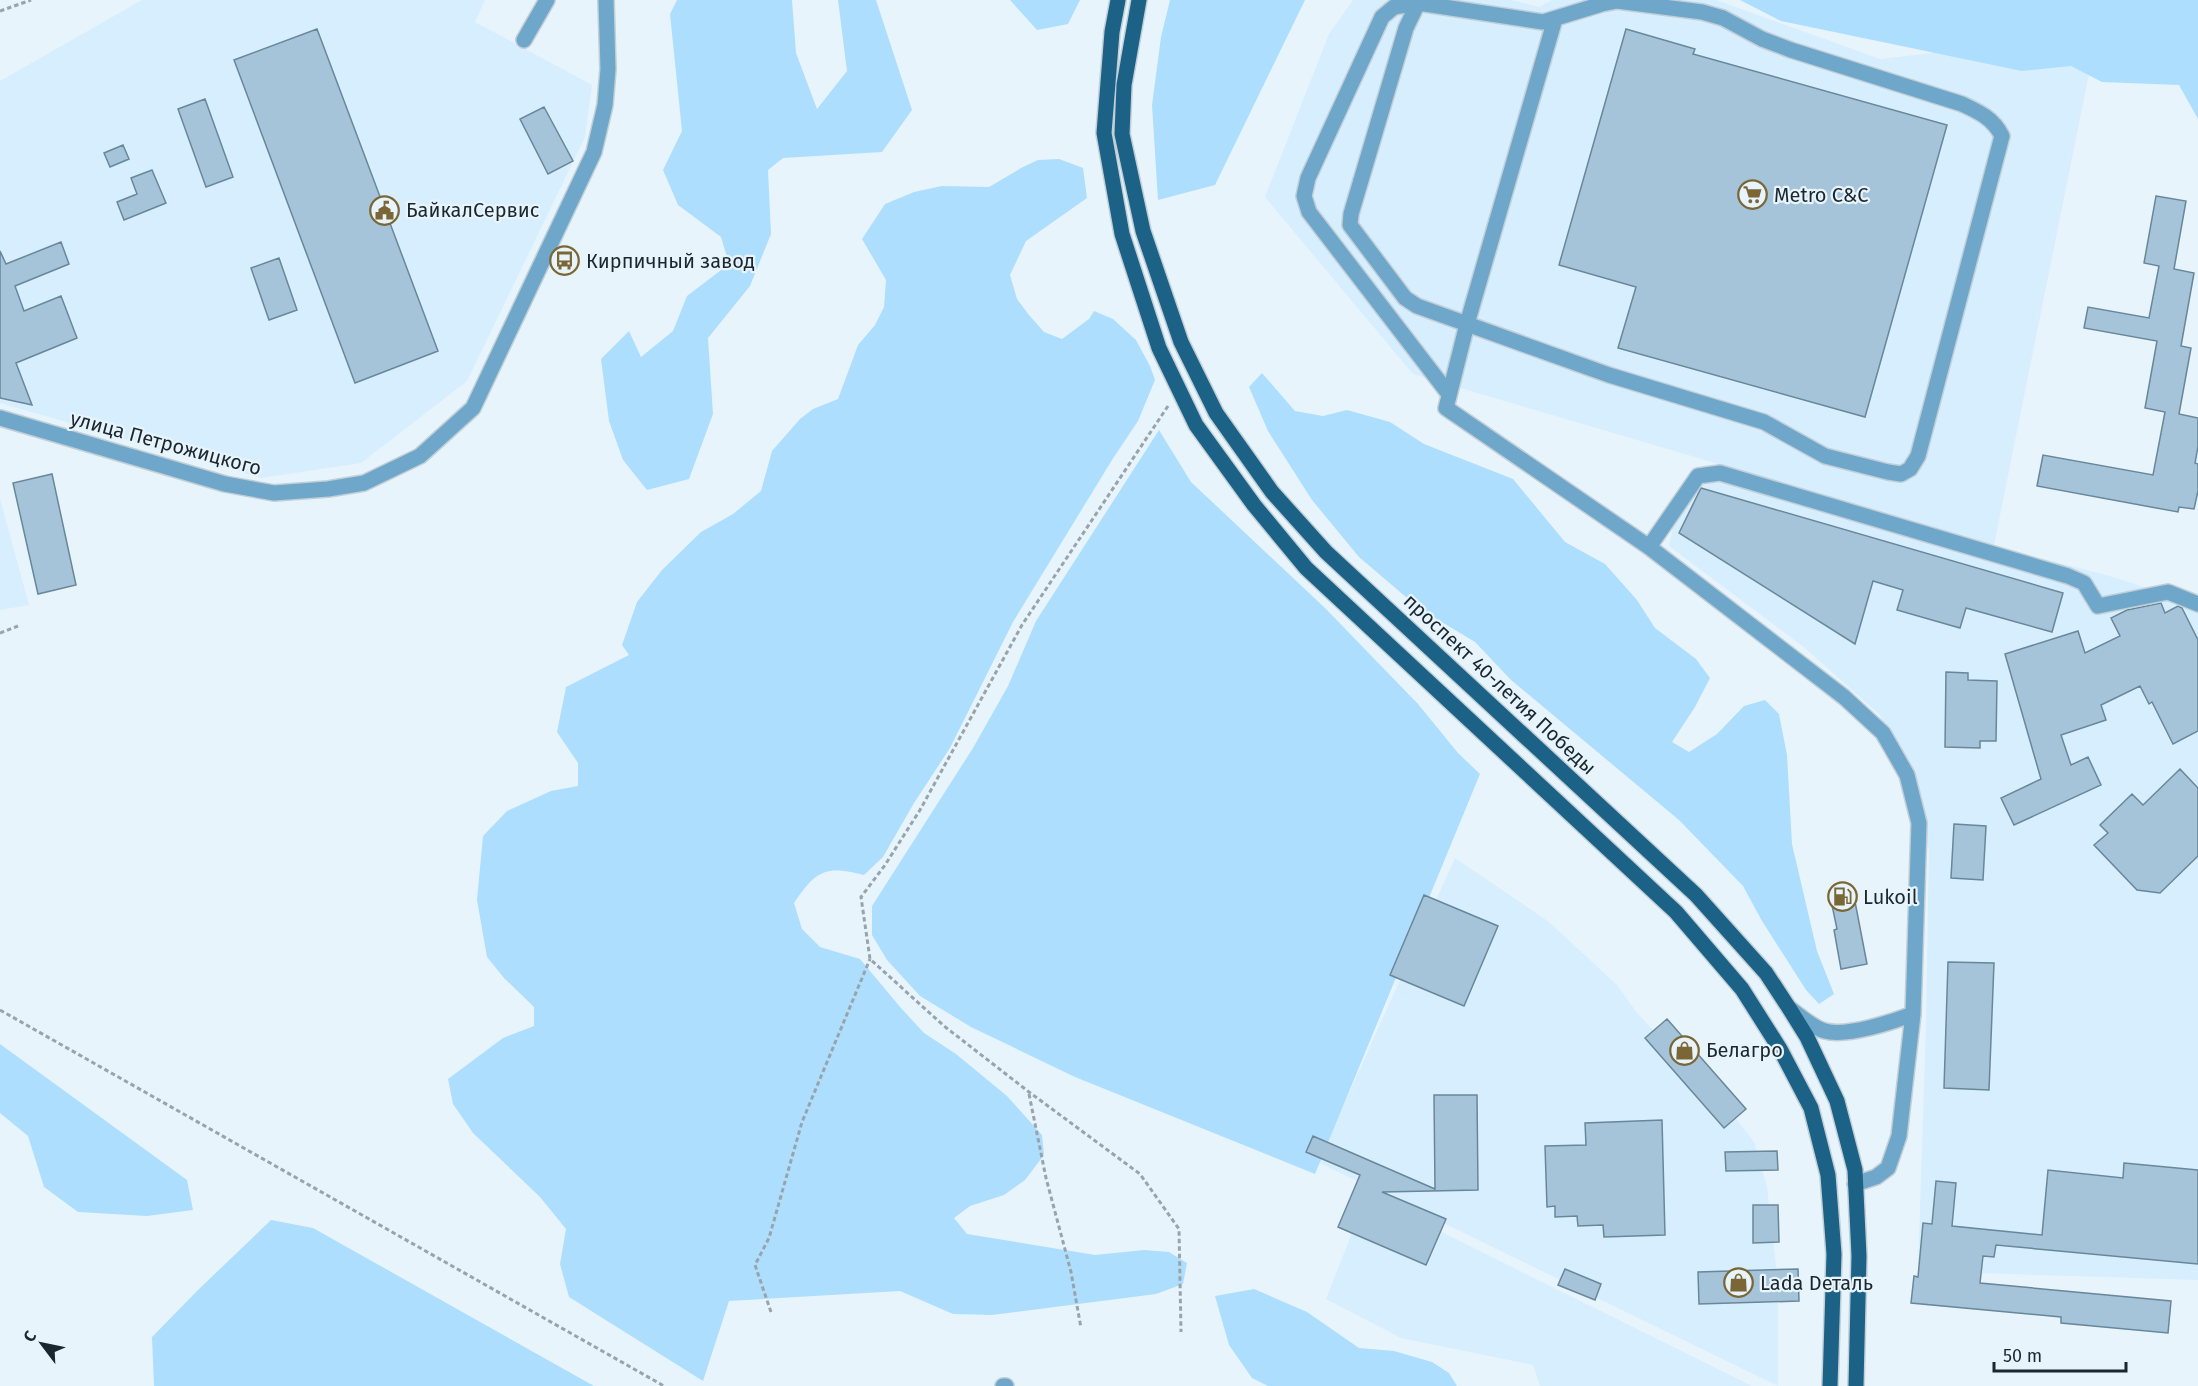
<svg xmlns="http://www.w3.org/2000/svg" width="2198" height="1386" viewBox="0 0 2198 1386" font-family="'Fira Sans',sans-serif">
  <rect width="100%" height="100%" fill="#e7f4fc"/>
  <!-- built -->
  <path fill="#d6eefd" d="M142,0H485L475,22L592,85L585,137L467,381L361,463L261,478L0,403V81Z
    M1353,0H1511L1539,7L1552,0H1716L1880,59L2097,34L1994,545L1413,374L1265,197L1329,34Z
    M1717,477L2106,575L2198,604V1280L1918,1271L1926,1026L1929,850L1880,715L1805,648L1669,546L1681,490Z
    M0,499L29,605L0,610Z
    M1455,858L1549,922L1617,985L1637,1013L1730,1111L1754,1142L1767,1187L1778,1283V1386L1318,1162Z
    M1367,1195L1752,1386H1540L1533,1365L1401,1338L1326,1299Z"/>
  <!-- green -->
  <path fill="#aedefd" d="M677,0H792L796,53L817,109L847,71L838,0H876L912,110L882,152L783,158L768,170L771,234L750,286L708,338L713,414L689,479L647,490L623,460L609,421L601,359L629,331L641,357L673,331L687,296L729,264L721,237L678,205L663,170L682,131L670,14Z
    M1010,0H1080L1068,24L1037,30Z
    M1170,0H1305L1215,185L1158,200L1152,105L1161,37Z
    M1740,0H2198V119L2179,85L2102,82L2071,66L2022,71L1781,21Z
    M1059,159L1083,168L1087,198L1026,241L1010,275L1017,299L1029,315L1044,332L1062,339L1089,319L1094,311L1113,319L1136,340L1150,366L1155,380L1138,421L1112,460L1013,622L950,748L914,803L883,857L864,875C826,865 816,870 794,903L802,929L820,947L860,959L901,1008L924,1033L956,1054L1007,1096L1042,1135L1044,1155L1025,1180L1004,1195L970,1206L954,1218L967,1234L1095,1255L1144,1250L1169,1252L1187,1263L1183,1284L1156,1294L992,1315L953,1314L900,1291L729,1301L703,1381L569,1297L560,1264L566,1229L540,1197L473,1133L453,1104L448,1079L503,1038L534,1026V1007L504,978L487,957L477,900L483,836L507,811L551,791L578,786V763L557,732L566,687L629,655L622,645L637,602L662,570L701,532L733,514L761,491L772,451L800,419L813,409L838,399L858,345L875,325L884,307L886,280L862,239L885,204L914,192L942,186L989,187L1023,167L1038,160Z
    M1262,373L1295,411L1323,416L1347,410L1390,422L1424,444L1513,479L1565,542L1605,564L1637,600L1655,628L1696,659L1710,678L1695,707L1672,742L1689,752L1717,734L1744,706L1765,700L1779,714L1787,755L1792,844L1817,951L1834,994L1819,1004L1806,990L1762,921L1743,886L1679,820L1511,680L1475,642L1420,609L1359,557L1312,500L1268,431L1249,387Z
    M1159,430L1191,482L1325,608L1418,704L1458,753L1480,774L1315,1174L1075,1077L971,1027L920,996L887,960L872,935V906L973,748L1008,686L1036,621Z
    M0,1044L187,1180L193,1210L147,1216L78,1212L44,1187L28,1136L0,1113Z
    M271,1220L313,1228L594,1386H154L152,1337L199,1289Z
    M1254,1289L1307,1312L1359,1348L1394,1351L1432,1362L1449,1373L1457,1386H1268L1252,1378L1229,1345L1215,1296Z"/>
  <!-- building -->
  <path fill="#a5c4d9" stroke="#69879a" stroke-width="1.5" d="M317,29L438,351L355,383L234,60Z
    M1626,29L1695,49L1693,54L1947,125L1865,417L1618,348L1636,287L1559,265Z
    M205,99L233,177L206,187L178,109Z
    M544,107L573,161L548,174L520,119Z
    M123,145L129,159L110,167L104,153Z
    M152,170L166,203L124,220L117,202L137,194L131,178Z
    M2156,196L2186,201L2174,269L2194,273L2181,346L2191,348L2179,414L2198,418V447L2195,463L2198,464V491L2194,509L2179,507L2178,512L2037,486L2043,455L2153,475L2165,412L2145,408L2157,341L2084,328L2088,307L2149,318L2159,266L2144,263Z
    M61,242L69,264L15,286L24,311L61,296L77,338L16,363L32,405L0,398V251L6,264Z
    M279,258L297,310L269,320L251,268Z
    M52,474L76,585L38,594L13,483Z
    M1701,488L2063,593L2052,632L1966,608L1960,628L1897,610L1903,590L1873,581L1855,644L1679,533Z
    M2161,603L2165,613L2178,606L2182,608L2198,640V731L2173,744L2152,702L2149,704L2140,686L2101,705L2106,720L2061,735L2071,765L2088,757L2101,785L2014,825L2001,798L2041,779L2005,654L2078,631L2085,653L2120,636L2111,618L2127,610Z
    M1946,672L1968,673V680L1997,681L1996,741H1980V748L1945,747Z
    M2180,769L2198,788V856L2160,893L2137,890L2094,845L2108,833L2100,825L2132,794L2143,805Z
    M1954,824L1986,826L1983,880L1951,878Z
    M1852,886L1867,964L1841,969L1834,930L1837,929L1829,891Z
    M1424,895L1498,926L1464,1006L1390,975Z
    M1948,962L1994,963L1989,1090L1944,1088Z
    M1667,1019L1746,1109L1724,1128L1645,1038Z
    M1434,1095H1477L1478,1190L1382,1192L1446,1219L1426,1265L1338,1227L1360,1175L1306,1152L1313,1136L1435,1189Z
    M1662,1120L1665,1235L1604,1237L1603,1225L1578,1226L1577,1216L1555,1217V1206L1547,1207L1545,1146L1586,1145L1585,1123Z
    M1777,1151L1778,1170L1726,1171L1725,1152Z
    M2124,1163L2198,1170V1264L1996,1245L1994,1257L1983,1256L1980,1283L2171,1301L2168,1333L2061,1323V1317L1911,1303L1914,1276L1918,1277L1923,1223L1932,1224L1936,1181L1956,1183L1952,1226L2042,1235L2048,1170L2123,1178Z
    M1753,1205H1778L1779,1242L1753,1243Z
    M1565,1269L1601,1284L1595,1300L1558,1285Z
    M1798,1269L1799,1301L1699,1304L1698,1272Z"/>
  <g fill="none" stroke-linecap="round" stroke-linejoin="round">
    <defs>
      <path id="minor" d="M1418,3L1406,28L1351,214L1350,225L1405,298L1417,306L1609,375L1764,422L1825,456L1888,472L1901,474L1910,469L1918,456L2002,136C1993,118 1979,112 1962,104L1791,50L1762,39L1723,18L1702,12L1617,1L1602,4L1543,22L1418,3L1394,7L1382,17L1308,178L1304,196L1309,212L1448,393
        M1555,19L1467,324L1446,408L1649,547L1844,697L1883,733L1907,775L1919,823L1913,1014L1899,1136L1888,1168L1876,1177L1855,1184
        M524,40L547,0
        M0,418L225,484L274,493L328,489L364,483L420,456L473,408L594,152L605,105L608,69L606,0
        M1649,547L1698,476L1720,473L2068,576L2084,583L2098,606L2168,592L2198,604
        M1789,1008C1799,1015 1813,1028 1825,1031C1847,1037 1892,1022 1913,1014
        M1003,1386H1006"/>
      <path id="major" d="M1118,0L1112,32L1104,133L1122,234L1159,348L1196,425L1254,505L1306,568L1676,912L1742,989L1780,1049L1811,1108L1828,1175L1834,1254L1830,1386
        M1139,0L1124,85L1122,134L1143,231L1181,342L1216,413L1272,492L1326,552L1696,895L1766,973L1789,1008L1807,1037L1837,1101L1855,1170L1859,1256L1856,1386"/>
    </defs>
    <!-- minor casing -->
    <use href="#minor" stroke="#c2cfd7" stroke-width="18"/>
    <!-- major casing -->
    <use href="#major" stroke="#c2cfd7" stroke-width="18"/>
    <!-- path -->
    <path stroke="#98a4ac" stroke-width="3" stroke-dasharray="4.5 3" stroke-linecap="butt" d="M0,11L31,0
      M1168,406L1022,625L920,810L885,865L861,897L870,959L944,1026L1029,1092L1140,1174L1179,1229L1181,1332
      M0,633L18,626
      M0,1010L664,1386
      M1029,1094L1046,1178L1071,1272L1081,1328
      M771,1312L755,1265L769,1238L802,1122L870,959"/>
    <!-- minor -->
    <use href="#minor" stroke="#6ea7ca" stroke-width="15"/>
    <!-- major -->
    <use href="#major" stroke="#1c6287" stroke-width="15"/>
  </g>
  <!-- icons -->
  <defs>
    <symbol id="supermarket-ring" viewBox="-11 -11 22 22"><circle r="9.5" fill="#e7f4fc" stroke="#7b6635" stroke-width="1.5"/><path d="M-6-5.5h2.5l.6 2H6L4.5 2H-2.5L-4.4-4H-6ZM-1.5 3.2a1.3 1.3 0 1 0 .1 0ZM3 3.2a1.3 1.3 0 1 0 .1 0Z" fill="#7b6635"/></symbol>
    <symbol id="civic-ring" viewBox="-11 -11 22 22"><circle r="9.5" fill="#e7f4fc" stroke="#7b6635" stroke-width="1.5"/><path d="M-.6-6.5H3V-4.5H.6V-3L4-1V1h2V6H-6V1h2V-1L-.6-3ZM-1.2 2.5V6h2.4V2.5Z" fill="#7b6635"/></symbol>
    <symbol id="bus-ring" viewBox="-11 -11 22 22"><circle r="9.5" fill="#e7f4fc" stroke="#7b6635" stroke-width="1.5"/><path d="M-5-6H5V4H4V6H2V4H-2V6H-4V4H-5ZM-3.5-4V0h7V-4ZM-3.5 1.2v1.5H-2V1.2ZM2 1.2v1.5H3.5V1.2Z" fill="#7b6635"/></symbol>
    <symbol id="fuel-ring" viewBox="-11 -11 22 22"><circle r="9.5" fill="#e7f4fc" stroke="#7b6635" stroke-width="1.5"/><path d="M-5.5-6h7V0h2V4h1.3V-2.5L3-4.5l.8-.8L6-3V5H2.5V1h-1V6h-7ZM-4.2-4.7v3.2H.2V-4.7Z" fill="#7b6635"/></symbol>
    <symbol id="shop-ring" viewBox="-11 -11 22 22"><circle r="9.5" fill="#e7f4fc" stroke="#7b6635" stroke-width="1.5"/><path d="M-5-2.5h2.3a2.7 3.5 0 0 1 5.4 0H5L5.5 6h-11ZM-1.5-2.5h3a1.5 2.3 0 0 0-3 0Z" fill="#7b6635"/></symbol>
  </defs>
  <g fill-rule="evenodd">
    <use href="#supermarket-ring" x="1736" y="178" width="33" height="33"/>
    <use href="#civic-ring" x="368" y="194" width="33" height="33"/>
    <use href="#bus-ring" x="548" y="244" width="33" height="33"/>
    <use href="#fuel-ring" x="1826" y="880" width="33" height="33"/>
    <use href="#shop-ring" x="1668" y="1034" width="33" height="33"/>
    <use href="#shop-ring" x="1722" y="1266" width="33" height="33"/>
  </g>
  <g text-anchor="middle" dominant-baseline="central" stroke-width="4.5" stroke-linejoin="round" paint-order="stroke">
    <!-- poi labels -->
    <g font-size="20" fill="#1b272f" stroke="#e7f4fc" text-anchor="start">
      <text x="1774" y="195">Metro C&amp;C</text>
      <text x="406" y="210">БайкалСервис</text>
      <text x="586" y="261">Кирпичный завод</text>
      <text x="1863" y="897">Lukoil</text>
      <text x="1706" y="1050">Белагро</text>
      <text x="1760" y="1283">Lada Dеталь</text>
    </g>
    <!-- street labels -->
    <g font-size="20" fill="#1b272f" stroke="#e7f4fc">
      <text transform="translate(166 443) rotate(15)">улица Петрожицкого</text>
      <text transform="translate(1500 684) rotate(43)">проспект 40-летия Победы</text>
    </g>
  </g>
  <!-- north arrow -->
  <g transform="translate(42 1344) rotate(302)" stroke="#e7f4fc" stroke-width="4.5" paint-order="stroke">
  <path d="M0-4.5L10 22L0 15L-10 22Z" fill="#1b272f"/>
  <text y="-9" font-size="16" font-weight="bold" text-anchor="middle" fill="#1b272f">С</text>
  </g>
  <!-- scale -->
  <path d="M1994 1362v9h132v-9" fill="none" stroke="#1b272f" stroke-width="3"/>
  <text x="2003" y="1362" font-size="18" fill="#1b272f" stroke="#e7f4fc" stroke-width="4.5" paint-order="stroke">50 m</text>
</svg>
